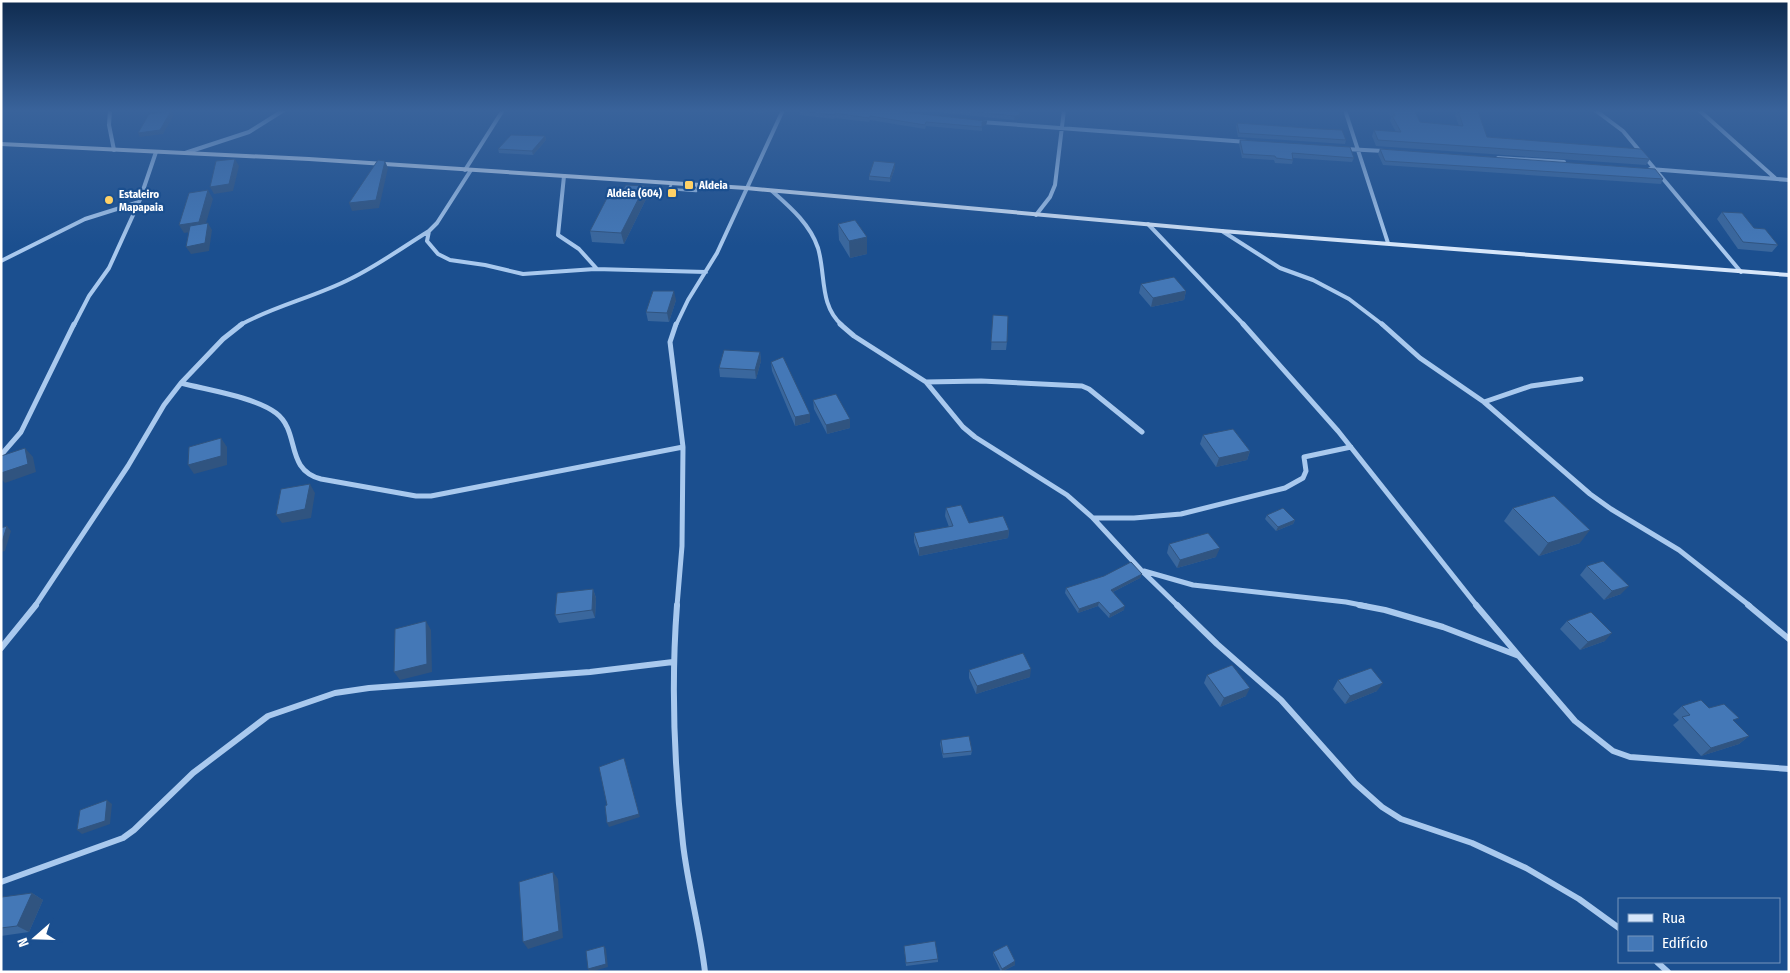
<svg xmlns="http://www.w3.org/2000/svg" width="1790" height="973" viewBox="0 0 1790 973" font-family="'Fira Sans Condensed',sans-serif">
  <rect width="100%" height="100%" fill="#1b4f8f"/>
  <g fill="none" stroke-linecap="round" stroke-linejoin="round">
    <!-- lane -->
    <path stroke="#a9c9ee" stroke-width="2.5" d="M672,183L669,189L696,191L698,185"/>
    <!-- street-far2 -->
    <path stroke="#a9c9ee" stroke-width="4" d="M110,110L109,125L114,150
      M1345,110L1388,243
      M1595,110L1623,131L1741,272
      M1699,110L1775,178
      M981,122L1247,142
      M1345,149L1384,151
      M185,153L249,132L284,110
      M1498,158L1564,162
      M1650,169L1789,180
      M465,170L503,110
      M564,176L558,235L579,249L597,269
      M772,191C790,207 810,224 818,248C826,275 819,305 842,325
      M1036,215L1050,197L1055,185L1064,110
      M1148,224L1244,325
      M429,231L427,241L438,254L450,260L485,265L523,274L595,269L706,272
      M1222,231L1280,268L1313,280L1349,299L1383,325
      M1,261L85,219L139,202
      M74,325L89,296L109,268L139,202L156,152
      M240,325C274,306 315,297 350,279C377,266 403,247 429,231L437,223L471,170
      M676,325L688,300L717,253L783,110"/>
    <!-- street-far1 -->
    <path stroke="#a9c9ee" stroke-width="5" d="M676,324L670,342L683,447L682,546L677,606
      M840,324L854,336L926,382L963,427L975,437L1067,495L1093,518L1141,570L1178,606
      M1243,324L1338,431L1477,606
      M1382,324L1420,358L1484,402L1590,494L1611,509L1679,550L1750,606
      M926,382L981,381L1082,386L1089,389L1142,432
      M181,383C207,390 255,397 276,413C301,432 284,469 321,479L416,496H431L683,447
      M1484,402L1531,386L1581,379
      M1,455L21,432L74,324
      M1093,518H1134L1181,514L1285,488L1303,478L1306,471L1304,457L1351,447
      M1144,571L1193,585L1346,602L1366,606
      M35,606L128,466L164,405L181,383L223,339L242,324"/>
    <!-- street -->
    <path stroke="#a9c9ee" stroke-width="6" d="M677,605C671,684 674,765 683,844C688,887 700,929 705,972
      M1177,605L1217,644L1281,700L1355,783L1382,807L1401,819L1472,843L1526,868L1579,899L1619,928
      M1359,605L1385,610L1443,627L1519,656L1575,721L1613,751L1630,757L1789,769
      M1476,605L1519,656
      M1748,605L1789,639
      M1,648L36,605
      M1,882L123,838L134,830L193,773L268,716L335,693L369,688L590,672L673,662
      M1657,962L1668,972"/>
    <!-- secondary -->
    <path fill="#d6e6fa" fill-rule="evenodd" d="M1,142L309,157L746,186L1222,229L1789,273V277L1222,233L746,190L309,161L1,146Z"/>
  </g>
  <!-- wall -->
  <path fill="#3a679d" d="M748,110H765L764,113L748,112Z
    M917,110H1022L1019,119L1014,120Z
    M1390,110H1414L1420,122L1459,126L1455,115L1457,110H1465L1487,137L1650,159L1646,165L1376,146L1372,136L1374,130L1396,132L1390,121L1391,118L1389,113Z
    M800,111L987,121L986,125L982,126V131L926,126L925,129L870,120L869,122L835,118L834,119L800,115Z
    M1237,123L1346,140L1345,144L1238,137L1236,127Z
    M545,136L546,140L533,155L499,153L498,149Z
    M1240,140L1354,158L1352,162L1293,158V160L1292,164L1275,163L1274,160L1242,158L1239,144Z
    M1380,149L1663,179L1661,184L1383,165L1378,154Z
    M895,168L890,182L869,180V176Z
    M647,197L624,244L592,242L590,231L617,199Z
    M1722,212L1754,228L1778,245L1772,252L1738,249L1717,219Z
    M838,224L867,237V254L850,258L839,240Z
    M1141,284L1186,291L1184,300L1151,307L1139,293Z
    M676,300L669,322L648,321L646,312Z
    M993,315L1007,342L1006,350H991Z
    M760,352L761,361L756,379L720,377L719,368Z
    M771,362L810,414V422L795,426L772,371Z
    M813,400L850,428L827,434L814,409Z
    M1203,435L1250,451L1247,460L1216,467L1200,444Z
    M946,508L969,523L1009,530L1008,538L919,556L914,542V533L949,527L945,516Z
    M1513,508L1580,543L1539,556L1504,521Z
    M1267,515L1295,520L1293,524L1276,531L1265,519Z
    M1169,544L1216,557L1177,568L1167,553Z
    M1587,566L1621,594L1604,600L1580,575Z
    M1142,574L1140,578L1113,592L1124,610L1109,618L1098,606L1078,613L1065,593L1066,588Z
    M593,589L596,598L595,618L559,623L555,615Z
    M1567,621L1605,641L1580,650L1560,629Z
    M969,670L1030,677L976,694L969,678Z
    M1207,675L1246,696L1220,707L1204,683Z
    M1338,680L1377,691L1345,704L1333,689Z
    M1682,706L1709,708L1735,722L1749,736L1739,744L1701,756L1673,725L1679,720L1673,714Z
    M941,740L972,751L971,755L943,758L940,744Z
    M32,893L43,900L29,932L1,936V899Z
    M904,946L938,959V962L906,966Z
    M993,952L1015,961V965L1001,972L993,955Z"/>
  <!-- shaded-wall -->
  <path fill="#305480" d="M1021,110H1022L1019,119L1014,120L1015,116Z
    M171,111L174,115L163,134L140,137L138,133Z
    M987,121L986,125L982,126V122Z
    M545,136L546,140L533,155L532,151Z
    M235,159L239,166L233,191L214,194L210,187Z
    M385,161L388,168L379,208L352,211L349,203Z
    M895,163V168L890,182V178Z
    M645,186L647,197L624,244L621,233Z
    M208,190L213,199L204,230L184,233L179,225Z
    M208,223L212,230L209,251L191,254L186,247Z
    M867,237V254L850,258L849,241Z
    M674,291L676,300L669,322L667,313Z
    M1186,291L1184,300L1151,307L1153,298Z
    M760,352L761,361L756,379L755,370Z
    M810,414V422L795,426V417Z
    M850,419V428L827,434L826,425Z
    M221,438L227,447V465L194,474L188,465Z
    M25,448L33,457L36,472L5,483L1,479V473Z
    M1250,451L1247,460L1216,467L1219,458Z
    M310,484L315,493L311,518L282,523L276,515Z
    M1295,520L1293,524L1276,531L1278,527Z
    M7,526L11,531L5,551L1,552V545Z
    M1009,530L1008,538L919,556V548Z
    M1590,530L1580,543L1539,556L1548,543Z
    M1220,548L1216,557L1177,568L1180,560Z
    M1142,574L1140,578L1109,594L1111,590Z
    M1629,586L1621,594L1604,600L1612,591Z
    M593,589L596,598L595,618L592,610Z
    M1099,602L1098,606L1078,613L1079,609Z
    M1125,606L1124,610L1109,618L1110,614Z
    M426,621L431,630L432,672L400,680L394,672Z
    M1612,633L1605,641L1580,650L1588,642Z
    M1031,669L1030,677L976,694L977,686Z
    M1383,683L1377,691L1345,704L1350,696Z
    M1250,688L1246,696L1220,707L1224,698Z
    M1749,736L1739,744L1701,756L1711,748Z
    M624,758L640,817L609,827L607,823Z
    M107,800L112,804L110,824L82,834L77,830Z
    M553,872L558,879L563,938L528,949L523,942Z
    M32,893L43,900L29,932L17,926Z
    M604,946L606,949L608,967L590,972L588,969Z
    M1015,961V965L1001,972L1002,969Z"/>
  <!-- building -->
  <path fill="#4478b7" stroke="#305480" d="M801,110H884L987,121L982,122V127L926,122L925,125L870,116L869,118L835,113L834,115L800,111Z
    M955,110H1021L1019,115L1015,116Z
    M1392,110H1414L1420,122L1463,126L1458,110L1478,111L1487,137L1641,149L1650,159L1378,140L1374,130L1401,132L1392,116H1395Z
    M171,111L160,130L138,133L149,114Z
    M1237,123L1321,129L1342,130L1346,140L1239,133Z
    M511,135L545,136L532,151L498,149Z
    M1240,140L1350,147L1354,158L1292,153L1293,160L1276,158L1275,156L1243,154Z
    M1380,149L1655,169L1663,179L1385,161Z
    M235,159L229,184L210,187L216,161Z
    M378,160L385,161L376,200L349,203Z
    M874,161L895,163L890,178L869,176Z
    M626,185L645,186L621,233L590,231L607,198L617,199Z
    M208,190L199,222L179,225L189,193Z
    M1722,212L1742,213L1754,228L1765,229L1778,245L1743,242Z
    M855,220L867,237L849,241L838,224Z
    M208,223L205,243L186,247L190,226Z
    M1174,277L1186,291L1153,298L1141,284Z
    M653,291H674L667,313L646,312Z
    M993,315L1008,316L1007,342H991Z
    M724,350L760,352L755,370L719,368Z
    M783,357L810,414L795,417L771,362Z
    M836,394L850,419L826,425L813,400Z
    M1233,429L1250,451L1219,458L1203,435Z
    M221,438V456L188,465L189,447Z
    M25,448L28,464L1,473V456Z
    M310,484L305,509L276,515L281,489Z
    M1554,496L1590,530L1548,543L1513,508Z
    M961,505L969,523L1003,516L1009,530L919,548L914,533L953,526L946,508Z
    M1283,508L1295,520L1278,527L1267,515Z
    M7,526L1,545V528Z
    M1208,533L1220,548L1180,560L1169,544Z
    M1603,561L1629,586L1612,591L1587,566Z
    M1131,562L1142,574L1111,590L1125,606L1110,614L1099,602L1079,609L1066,588L1104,576Z
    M593,589L592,610L555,615L557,593Z
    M1591,612L1612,633L1588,642L1567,621Z
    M426,621L427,664L394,672L395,629Z
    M1023,653L1031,669L977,686L969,670Z
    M1232,665L1250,688L1224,698L1207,675Z
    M1371,668L1383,683L1350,696L1338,680Z
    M1701,700L1709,708L1724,704L1739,718L1733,720L1749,736L1711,748L1682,717L1690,715L1682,706Z
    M969,736L972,751L943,754L941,740Z
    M624,758L639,814L607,823L605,806L607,805L599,767Z
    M107,800L105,821L77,830L80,810Z
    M553,872L559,931L523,942L519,882Z
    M32,893L17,926L1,928V899L2,897Z
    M935,941L938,959L906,963L904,946Z
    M1007,945L1015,961L1002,969L993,952Z
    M604,946L606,964L588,969L586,951Z"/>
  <!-- sky -->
  <linearGradient id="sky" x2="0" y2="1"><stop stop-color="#0f2b4f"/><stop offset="0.45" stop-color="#39639b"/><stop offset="1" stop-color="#39639b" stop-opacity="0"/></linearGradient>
  <rect width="1790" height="246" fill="url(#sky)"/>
  <!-- markers -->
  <g fill="#ffd166" stroke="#1b4f8f" stroke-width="2">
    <rect x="684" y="180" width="10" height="10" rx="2.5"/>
    <rect x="667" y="188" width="10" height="10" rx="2.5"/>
    <circle cx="109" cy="200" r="5"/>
  </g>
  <g text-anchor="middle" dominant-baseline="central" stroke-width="4.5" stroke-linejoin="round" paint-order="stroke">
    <!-- far-poi labels -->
    <g font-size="11" font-weight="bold" fill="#fff" stroke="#1b4f8f" text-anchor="start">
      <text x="699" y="185">Aldeia</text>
      <text x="662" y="193" text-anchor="end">Aldeia (604)</text>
      <text x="119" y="194">Estaleiro<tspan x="119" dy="13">Mapapaia</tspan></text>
    </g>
  </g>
  <!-- border -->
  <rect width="1790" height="973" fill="none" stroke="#ffffff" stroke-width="5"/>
  <!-- legend -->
  <rect x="1618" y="898" width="162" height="65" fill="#1b4f8f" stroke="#7695bc"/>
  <rect x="1628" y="914" width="25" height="8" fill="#d6e6fa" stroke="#7695bc"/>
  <text x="1662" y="923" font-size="15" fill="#ffffff">Rua</text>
  <rect x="1628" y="936" width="25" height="15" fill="#4478b7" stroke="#7695bc"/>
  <text x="1662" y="948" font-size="15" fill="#ffffff">Edifício</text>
  <!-- north arrow -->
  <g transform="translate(35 938) rotate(250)" stroke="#1b4f8f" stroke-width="4" paint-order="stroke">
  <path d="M0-4L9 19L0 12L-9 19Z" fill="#ffffff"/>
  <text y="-8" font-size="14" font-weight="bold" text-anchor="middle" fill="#ffffff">N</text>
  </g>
</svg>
